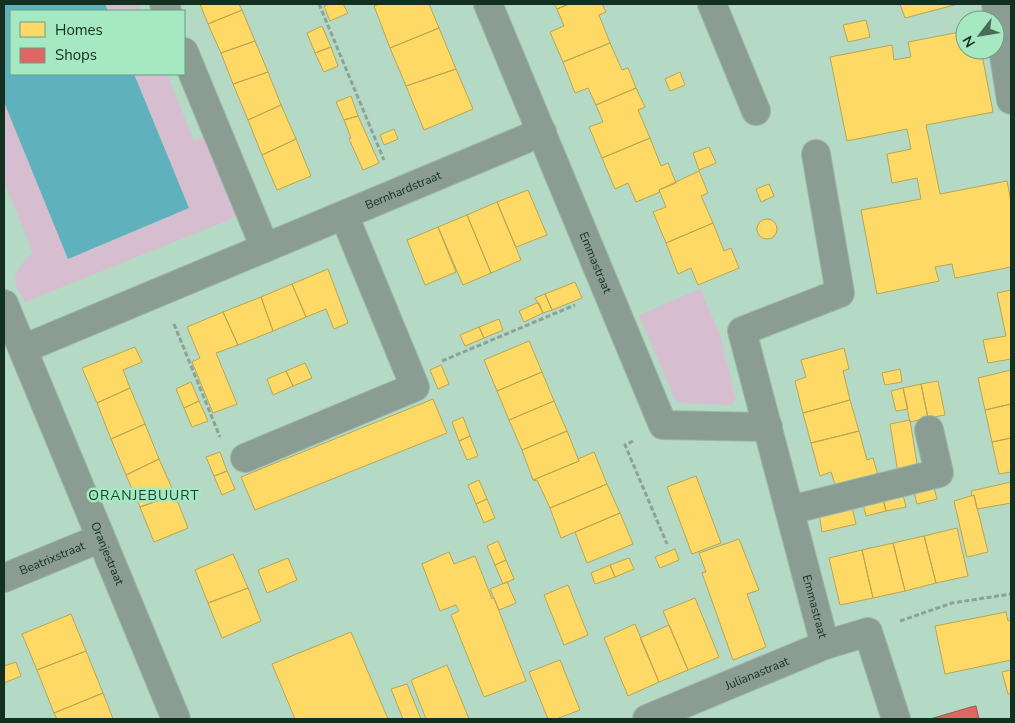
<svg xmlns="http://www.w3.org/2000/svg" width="1015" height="723" viewBox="0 0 1015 723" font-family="'Nunito Sans',sans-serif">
  <rect width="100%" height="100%" fill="#b4d9c4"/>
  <!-- green -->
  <path fill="#d6bdd0" d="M105,4H138L141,11H108Z
    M134,74H167L194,141L204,137L236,217L25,302C22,296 17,290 16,284C12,272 25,260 33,253L4,181V102L68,259L189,208Z
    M700,289L720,335L736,399L731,405L681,403L675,399L639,315Z"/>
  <!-- water -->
  <path fill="#5fb1bd" d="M4,4H105L108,11H11V74H134L189,208L68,259L4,102Z"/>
  <!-- homes -->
  <path fill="#ffd966" stroke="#b8a651" d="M200,4H239L242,10L208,24Z
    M329,4H343L348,13L330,21L324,6Z
    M380,4H429L439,28L390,48L374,6Z
    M554,4H569L557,9Z
    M569,4H602L606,12L599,15L610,43L563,62L550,32L564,26L557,9Z
    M900,4H958L905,18Z
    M242,10L255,41L221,53L208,24Z
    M866,20L870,37L848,42L843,25Z
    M322,26L331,47L315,53L307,33Z
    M439,28L456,69L406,86L390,48Z
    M965,31V50H981L993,112L926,125L940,194L1007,181L1011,202V267L955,278L952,264L935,267L939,281L877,294L861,210L921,199L917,178L892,183L887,154L911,149L907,129L847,141L830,57L892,45L894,60L911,57L908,42Z
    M255,41L268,72L233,84L221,53Z
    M610,43L622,70L628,68L636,88L596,105L588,88L575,93L563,62Z
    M331,47L338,66L324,72L315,53Z
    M456,69L473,109L424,130L406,86Z
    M268,72L281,105L248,120L233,84Z
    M680,72L685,85L670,91L665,79Z
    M636,88L645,107L638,110L650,138L602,158L589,127L603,122L596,105Z
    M351,96L358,116L344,120L336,102Z
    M281,105L296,139L262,155L248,120Z
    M358,116L379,163L363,170L349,139L351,138L344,120Z
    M394,129L398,139L384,145L380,135Z
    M650,138L661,166L668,163L676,183L659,190L660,192L636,202L628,183L615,189L602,158Z
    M296,139L311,176L277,190L262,155Z
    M709,147L716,163L699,170L693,153Z
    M699,171L708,193L701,196L713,223L666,243L653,212L666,207L659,190Z
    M769,184L774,196L761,202L756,189Z
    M528,190L547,235L516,247L497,202Z
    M497,202L521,260L491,273L467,215Z
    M467,215L491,273L463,285L438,227Z
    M757 229a10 10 0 1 1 20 0a10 10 0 1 1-20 0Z
    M713,223L724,251L731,248L739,268L698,285L691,268L678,274L666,243Z
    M438,227L456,272L425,285L407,240Z
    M328,269L348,323L334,329L326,309L306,317L292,284Z
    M575,282L582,298L552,310L545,294Z
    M292,284L306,317L273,331L261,297Z
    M1011,290V359L988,363L983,340L1006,336L997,293Z
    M545,294L552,310L543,313L535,298Z
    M261,297L273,331L238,345L223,312Z
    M537,303H539L543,313L524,322L519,311Z
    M223,312L238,345L216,353L237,404L213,413L192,362L200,358L187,327Z
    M499,319L503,330L484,338L479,327Z
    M479,327L484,338L465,346L460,335Z
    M529,341L542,372L497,391L484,360Z
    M135,347L142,362L123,370L130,388L97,403L82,368Z
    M844,348L849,369L843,371L850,400L803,413L795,381L806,377L801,360Z
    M305,363L312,378L293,386L286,371Z
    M441,365L449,384L438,389L430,370Z
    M900,369L902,382L885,385L882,373Z
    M1011,370V404L985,410L978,378Z
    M286,371L293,386L273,395L267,379Z
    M542,372L554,401L509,420L497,391Z
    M938,381L945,415L928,418L921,384Z
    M191,382L199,401L184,408L176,389Z
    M921,384L928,418L910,422L903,388Z
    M130,388L145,424L111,439L97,403Z
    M903,388L908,409L896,411L891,391Z
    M433,399L447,433L255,510L241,477Z
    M850,400L859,431L811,443L803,413Z
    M199,401L208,421L192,427L184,408Z
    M554,401L567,431L522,450L509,420Z
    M1011,404V438L992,442L985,410Z
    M463,417L470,436L459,441L452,422Z
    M910,420L918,470L898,473L890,424Z
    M145,424L159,459L126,475L111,439Z
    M567,431L579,461L533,480L522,450Z
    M859,431L867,460L873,458L879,479L837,490L831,472L820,476L811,443Z
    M470,436L478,456L467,460L459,441Z
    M1011,438V472L999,474L992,442Z
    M220,452L227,471L214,476L206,457Z
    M594,452L607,484L550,508L537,480L534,481L533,480L579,461L578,459Z
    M159,459L175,495L140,507L126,475Z
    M227,471L235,489L222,495L214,476Z
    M696,476L721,543L692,554L667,487Z
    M479,480L487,499L476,504L468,485Z
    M1011,482V503L977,509L974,495L972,496L971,491Z
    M607,484L620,513L561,538L550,508Z
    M934,488L937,499L917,504L914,492Z
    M175,495L188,528L154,542L140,507Z
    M903,495L906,507L886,511L883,499Z
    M974,495L988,552L967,557L954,501Z
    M487,499L495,518L484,523L476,504Z
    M883,499L886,511L866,516L863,504Z
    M852,507L856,524L822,532L819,514Z
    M620,513L633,544L587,563L575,532Z
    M957,528L968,576L936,583L924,536Z
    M924,536L936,583L905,591L893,543Z
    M739,539L759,590L747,594L766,647L733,660L702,573L706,572L699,553Z
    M498,541L506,560L495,565L487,546Z
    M893,543L905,591L873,598L862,550Z
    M675,549L679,560L660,568L655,557Z
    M862,550L873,598L840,605L829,558Z
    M449,552L454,564L475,556L492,599L494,598L526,681L484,697L451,615L459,611L456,605L440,611L422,564Z
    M233,554L248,588L208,603L195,570Z
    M288,558L297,580L267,593L258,570Z
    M629,558L634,569L615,577L610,565Z
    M506,560L514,579L503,584L495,565Z
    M610,565L615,577L595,584L591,573Z
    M507,582L516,603L499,610L490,589Z
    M568,585L588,635L564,645L544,595Z
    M248,588L261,621L222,638L208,603Z
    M695,598L719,657L688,670L663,611Z
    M1006,612L1008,621L1011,620V660L945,674L935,626Z
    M71,614L86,651L37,670L22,634Z
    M635,624L659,682L628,696L604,638Z
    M669,625L688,670L659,682L640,638Z
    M351,632L388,719H295L272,664Z
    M86,651L103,693L54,713L37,670Z
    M560,660L580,710L556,719H548L529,672Z
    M16,662L21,676L4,683V666Z
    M447,665L469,719H426L411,680Z
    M1011,670V693L1008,694L1002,672Z
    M407,684L421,719H403L391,689Z
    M103,693L113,719H57L54,713Z"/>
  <!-- shops -->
  <path fill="#e06666" stroke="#a25651" d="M976,706L979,719H930L971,707Z"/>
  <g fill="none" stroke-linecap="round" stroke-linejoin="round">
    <defs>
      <g id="minor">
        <path d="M164,4L167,11"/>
        <path id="s1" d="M488,4L663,425L768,427"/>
        <path d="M712,4L756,111"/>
        <path d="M996,4L1011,100"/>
        <path d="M184,52L265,248"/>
        <path id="s2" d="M816,154L840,293L742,331L825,645"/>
        <path id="s3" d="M4,304L176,719"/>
        <path id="s4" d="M23,349L542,132"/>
        <path d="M245,458L415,387L344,215"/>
        <path d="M790,510L939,473L929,430"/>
        <path id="s5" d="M4,578L101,538"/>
        <path id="s6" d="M647,719L825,645L868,632L896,719"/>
      </g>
    </defs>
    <!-- minor casing -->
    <use href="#minor" stroke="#9ab7a7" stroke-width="30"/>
    <!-- path -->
    <path stroke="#8da196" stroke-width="3" stroke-dasharray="5 2.5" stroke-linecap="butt" d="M319,4L384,160
      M174,324L220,437
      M442,361L575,305
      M633,441L625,445L667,544
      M900,621L952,603L1011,594"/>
    <!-- minor -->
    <use href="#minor" stroke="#8b9d93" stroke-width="28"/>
  </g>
  <g text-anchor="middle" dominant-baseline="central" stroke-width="5" stroke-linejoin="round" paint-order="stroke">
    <!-- street labels -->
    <g font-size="12" fill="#132f20" stroke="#a5e8c1">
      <text stroke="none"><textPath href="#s4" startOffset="412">Bernhardstraat</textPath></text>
      <text stroke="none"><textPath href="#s1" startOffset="280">Emmastraat</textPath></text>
      <text stroke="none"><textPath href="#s3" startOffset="270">Oranjestraat</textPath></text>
      <text stroke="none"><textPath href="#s5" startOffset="52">Beatrixstraat</textPath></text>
      <text stroke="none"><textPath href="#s2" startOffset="531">Emmastraat</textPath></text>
      <text stroke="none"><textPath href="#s6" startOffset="119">Julianastraat</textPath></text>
    </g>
    <!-- neighbourhood labels -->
    <g font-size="14" letter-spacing="1" fill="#11452c" stroke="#a5e8c1">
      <text x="144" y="495">ORANJEBUURT</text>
    </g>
  </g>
  <!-- border -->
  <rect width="1015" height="723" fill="none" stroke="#132f20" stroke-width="10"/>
  <!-- legend -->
  <rect x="10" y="10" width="175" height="65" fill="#a5e8c1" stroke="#6b9e81"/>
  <rect x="20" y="22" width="25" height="15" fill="#ffd966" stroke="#6b9e81"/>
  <text x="55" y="35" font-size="15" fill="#132f20">Homes</text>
  <rect x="20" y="48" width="25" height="15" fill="#e06666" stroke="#6b9e81"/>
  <text x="55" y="60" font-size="15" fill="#132f20">Shops</text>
  <!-- north arrow -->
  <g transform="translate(980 35) rotate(239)"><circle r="24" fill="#a5e8c1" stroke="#6b9e81"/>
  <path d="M0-4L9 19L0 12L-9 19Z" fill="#4b6a59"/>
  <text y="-8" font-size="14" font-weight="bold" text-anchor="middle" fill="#132f20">N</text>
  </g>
</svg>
